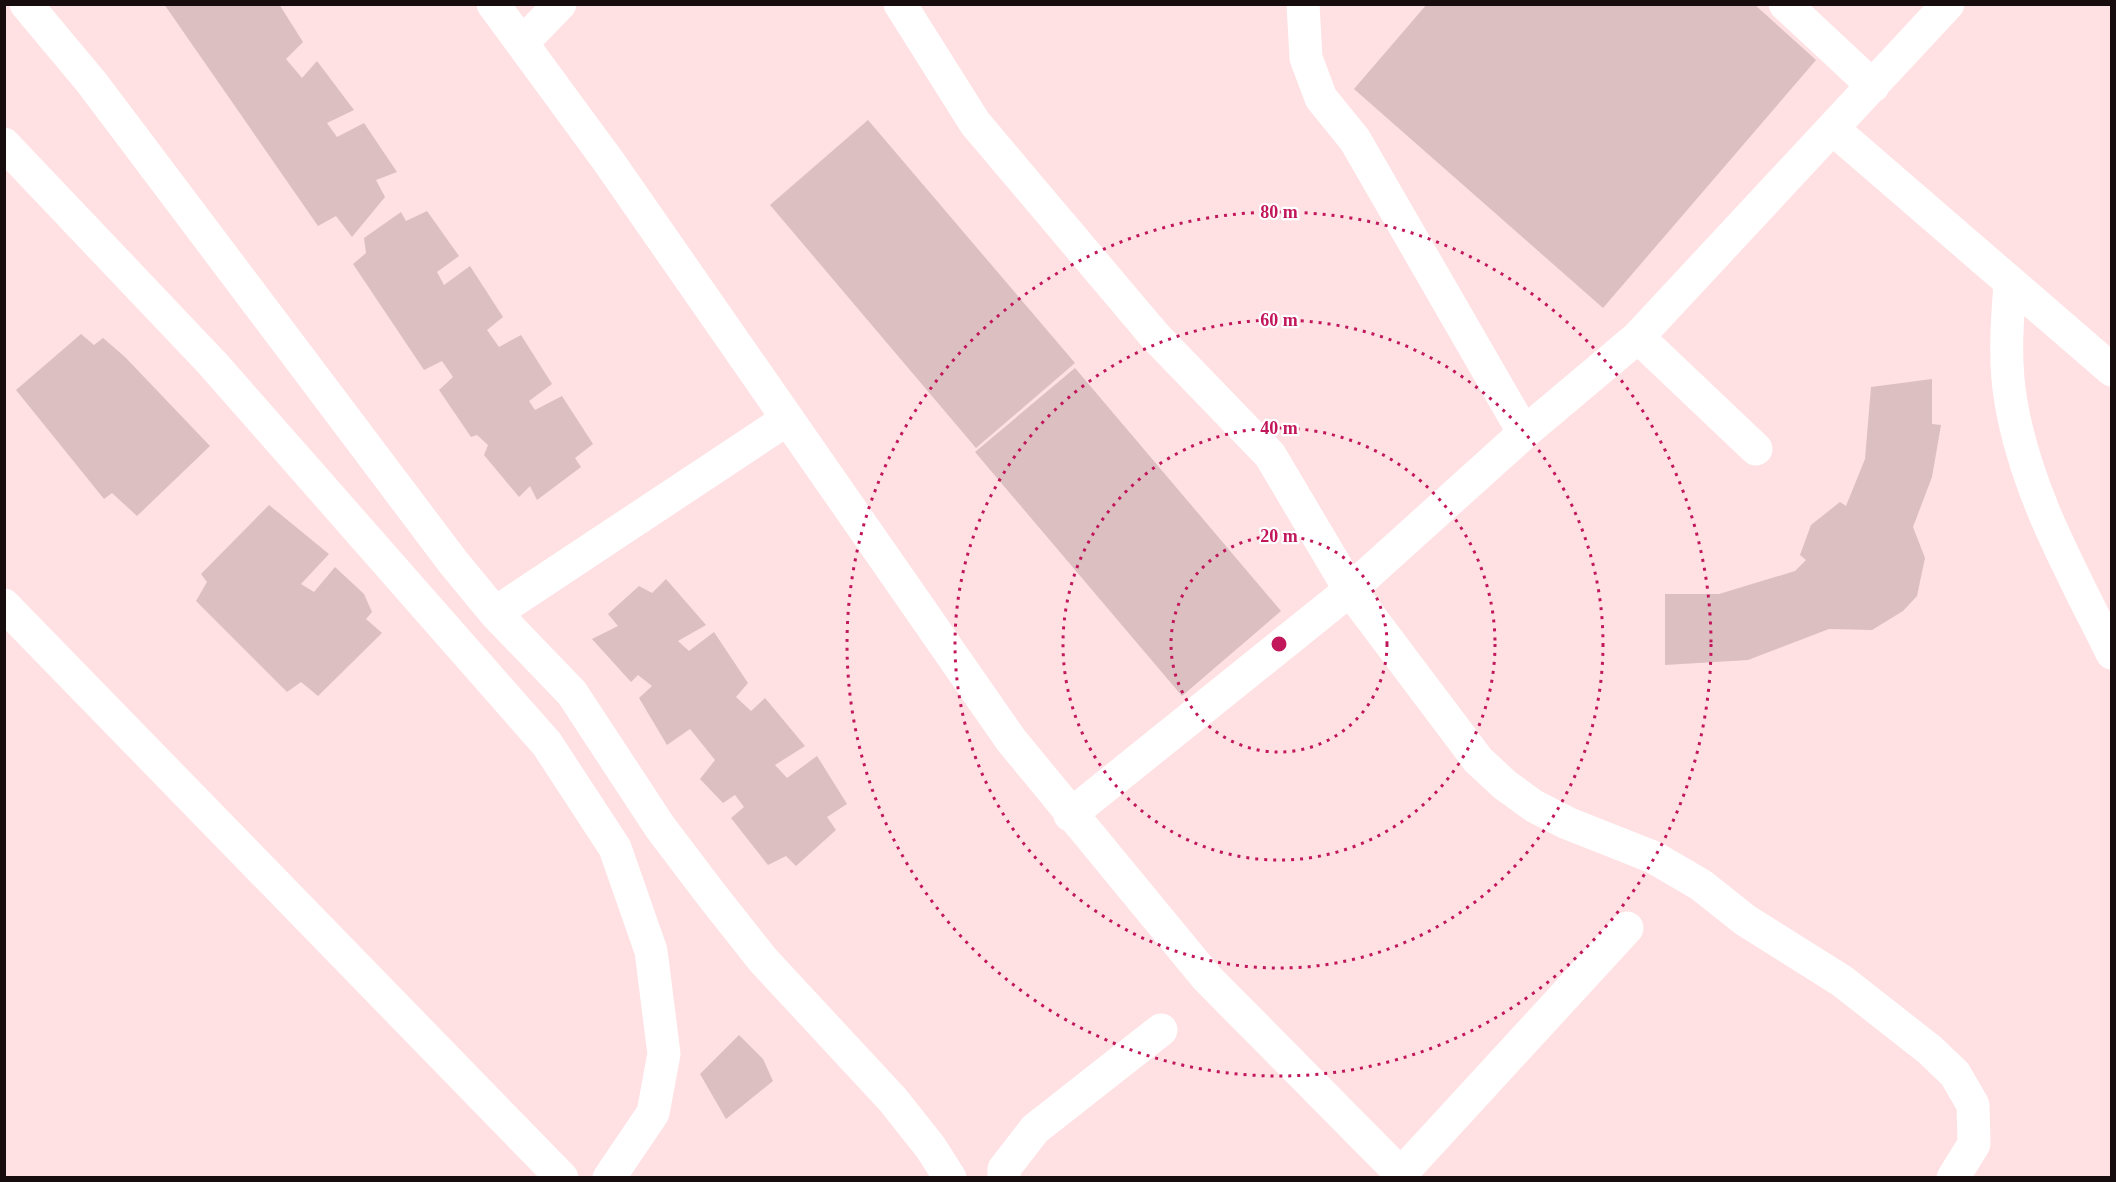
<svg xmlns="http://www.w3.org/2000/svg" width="2116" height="1182" viewBox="0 0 2116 1182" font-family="'Times New Roman',serif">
  <rect width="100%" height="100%" fill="#ffe0e3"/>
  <!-- building -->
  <path fill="#dcbfc1" d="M164,4H279L303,42L286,59L302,78L317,61L354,110L327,123L337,137L364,123L397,172L376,180L385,197L352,237L336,216L318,226Z
    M1427,4H1754L1816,60L1603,308L1354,89Z
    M868,120L1075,363L976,448L770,205Z
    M427,211L459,256L437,272L444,285L470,266L503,317L487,330L499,347L521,335L552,384L529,401L535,410L562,396L593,444L575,458L581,467L537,500L530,486L519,497L484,455L488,445L477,435L471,437L439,390L453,377L442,361L424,370L353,264L366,253L364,238L401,212L406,221Z
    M81,334L94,345L103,338L125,357L210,446L137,516L112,493L104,499L16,390Z
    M1075,368L1281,611L1182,696L975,452Z
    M1932,379V424L1941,425L1932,477L1913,527L1925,558L1917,596L1903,611L1872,630L1829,629L1748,660L1665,665V594H1719L1795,571L1806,560L1800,555L1811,525L1840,502L1846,506L1865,459L1871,387Z
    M269,505L329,554L301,584L314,592L335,567L364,594L372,612L366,619L382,633L318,696L301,682L287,692L196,601L207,582L201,574Z
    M666,579L706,625L678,641L689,651L714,632L748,683L736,697L751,711L765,698L805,746L775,765L787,778L817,756L847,804L827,817L836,830L796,866L786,856L768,865L731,818L744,807L735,795L723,803L700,779L715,760L690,729L667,745L639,698L652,686L638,675L631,682L592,639L618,626L608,614L639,586L652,593Z
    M739,1035L763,1059L773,1081L726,1119L700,1074Z"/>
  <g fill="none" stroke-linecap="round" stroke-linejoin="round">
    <!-- minor -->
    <path stroke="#fff" stroke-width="33" d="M26,4L92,83L453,562L495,613L572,693L660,827L710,893L763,960L893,1100L931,1148L950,1178
      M493,4L609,162L1011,740L1207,978L1405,1178
      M900,4L975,123L1155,336L1270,455L1350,590L1478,760L1505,785L1534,806L1567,823L1653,857L1701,885L1745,920L1842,981L1930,1050L1955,1074L1973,1105L1974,1144L1953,1178
      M1303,4L1306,58L1321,98L1355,140L1524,433
      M1785,4L1873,86
      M522,43L560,4
      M1833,129L2112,370
      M4,144L212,363L547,744L615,848L651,951L664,1054L653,1113L609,1178
      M2010,283C2007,323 2004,363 2011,402C2026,492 2072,572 2112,653
      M1638,337L1756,449
      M4,605L562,1178
      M495,613L786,420
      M1070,815L1350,590L1524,433L1638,337L1948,4
      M1401,1174L1627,928
      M1004,1178V1169L1035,1129L1161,1030"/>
  </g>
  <!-- distance rings -->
  <g fill="none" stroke="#c2185b" stroke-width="3" stroke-dasharray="3 6">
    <circle cx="1279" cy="644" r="108"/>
    <circle cx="1279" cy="644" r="216"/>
    <circle cx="1279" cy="644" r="324"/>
    <circle cx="1279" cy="644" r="432"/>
  </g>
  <circle cx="1279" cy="644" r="9" fill="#c2185b" stroke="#fff" stroke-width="3"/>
  <g font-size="18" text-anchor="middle" font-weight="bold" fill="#c2185b" stroke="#fff" stroke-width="4.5" stroke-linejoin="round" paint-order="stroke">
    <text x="1279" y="218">80 m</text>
    <text x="1279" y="326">60 m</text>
    <text x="1279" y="434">40 m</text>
    <text x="1279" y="542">20 m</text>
  </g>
  <!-- border -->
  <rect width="2116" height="1182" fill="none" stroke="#170d0e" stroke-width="12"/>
</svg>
